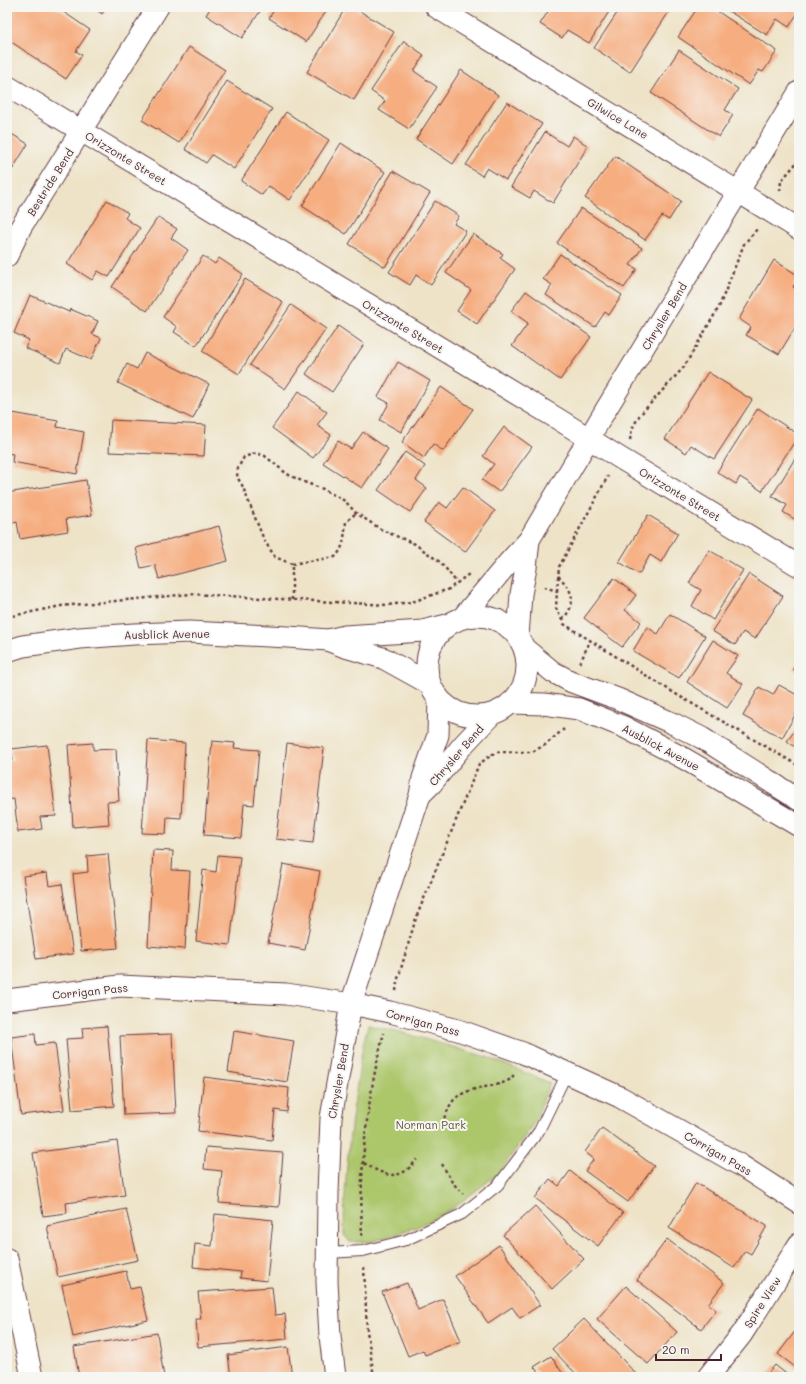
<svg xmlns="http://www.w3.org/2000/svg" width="806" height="1384" viewBox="0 0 806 1384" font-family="Mali,sans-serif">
  <rect width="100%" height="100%" fill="#f6f6f2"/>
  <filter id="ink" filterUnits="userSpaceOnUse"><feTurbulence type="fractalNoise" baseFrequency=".025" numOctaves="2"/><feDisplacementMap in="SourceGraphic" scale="8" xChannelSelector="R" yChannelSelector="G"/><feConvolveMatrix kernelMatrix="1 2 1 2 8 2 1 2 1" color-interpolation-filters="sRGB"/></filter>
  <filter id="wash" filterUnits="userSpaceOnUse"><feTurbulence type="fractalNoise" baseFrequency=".012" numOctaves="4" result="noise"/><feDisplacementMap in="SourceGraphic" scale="16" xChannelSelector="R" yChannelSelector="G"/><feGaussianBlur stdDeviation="0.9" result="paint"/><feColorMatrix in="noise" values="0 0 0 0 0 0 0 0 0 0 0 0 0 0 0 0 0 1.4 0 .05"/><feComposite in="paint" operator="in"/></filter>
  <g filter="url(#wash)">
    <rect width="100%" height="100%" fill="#eee3c7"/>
    <!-- green -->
    <path fill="#acc66b" stroke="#7b724b" d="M368,1025L397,1031L487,1057L550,1083L534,1123L499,1173L452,1209L419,1226L378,1240L368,1242H350L344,1235C344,1185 349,1134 357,1085C360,1065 362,1045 368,1025Z"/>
    <g id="blocks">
      <!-- building -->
      <path fill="#f6ad80" d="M12,7H56L90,30L76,51L82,55L66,79L7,39V15Z
        M93,7H107L102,14Z
        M211,7H263L242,38L206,15Z
        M276,7H329L306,42L269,18Z
        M346,7H353L394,32L354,100L307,72Z
        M551,7H612L589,43L567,30L562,38L540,24Z
        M621,7H672L630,72L594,48Z
        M698,7H711L777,51L763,72L759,70L749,85L678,37Z
        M722,7H799V11L789,27L777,19L767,35Z
        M404,41L424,55L414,71L437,87L409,129L379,110L385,101L371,91Z
        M189,47L225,70L179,143L142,120Z
        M679,50L738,89L725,110L733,115L719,137L651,93Z
        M461,70L498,95L453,164L416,139Z
        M227,81L272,109L234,169L212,155L206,163L185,149Z
        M507,102L542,124L506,180L487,168L482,176L466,165Z
        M286,112L329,140L290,200L269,186L262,195L241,181Z
        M545,132L567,146L573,136L588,146L553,203L534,191L530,198L511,187Z
        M10,133L28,144L7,178V137Z
        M341,143L385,172L346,234L302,206Z
        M615,156L681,201L669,220L662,216L645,240L585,198Z
        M393,171L430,193L385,267L349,244Z
        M107,200L128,213L125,218L140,228L109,277L98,271L92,280L67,264Z
        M435,201L459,216L454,224L466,231L431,285L416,275L410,285L389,272Z
        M581,208L642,248L630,265L637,269L624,288L557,243Z
        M158,217L177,229L171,238L188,250L147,311L112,287Z
        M473,234L503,254L500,258L515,269L477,324L457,311L471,290L446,273Z
        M560,254L622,295L609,315L605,312L595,327L546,295L552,285L543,279Z
        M203,256L215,264L219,258L243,274L196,346L174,332L177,327L163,317Z
        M774,260L799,276L793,287L799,290V321L779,354L746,335L751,327L739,319Z
        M245,279L283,302L239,374L202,351Z
        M526,291L591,337L560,380L512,346L528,323L511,311Z
        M30,295L69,312L70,309L98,321L92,334L101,338L91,360L66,349L60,363L25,348L29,340L14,333Z
        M291,305L326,329L285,389L250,365Z
        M338,326L364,344L332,392L306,374Z
        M145,353L209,384L193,419L118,383L127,364L137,369Z
        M398,362L430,381L401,432L380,420L389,403L378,397Z
        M708,372L752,400L714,459L691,445L686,453L665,439Z
        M441,387L473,409L443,451L433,444L424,458L402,442Z
        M299,391L327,412L317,425L331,435L313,458L272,428Z
        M758,408L799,435L762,491L740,477L736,484L717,472Z
        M7,412L58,421L57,427L84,432L77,474L12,462L13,454L7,453Z
        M111,420L206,425L204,456L109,452Z
        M504,427L532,447L499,492L482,480L494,464L483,456Z
        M363,432L388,449L362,488L323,463L338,441L351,449Z
        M405,452L425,466L416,480L427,488L410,512L378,490Z
        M799,452V522L783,512L787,505L772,496Z
        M86,480L92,515L66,519L68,531L20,539L17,522L7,524V493Z
        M463,487L495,511L465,552L424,522L439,502L447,508Z
        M648,515L678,533L661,562L650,555L639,574L619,562Z
        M219,526L228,561L159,579L155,565L141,568L136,548Z
        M709,550L743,570L713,620L692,606L701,590L689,583Z
        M749,574L783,596L755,639L743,632L735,645L712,631Z
        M614,578L636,595L625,610L641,622L622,647L584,618Z
        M670,614L705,636L679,678L633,651L647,627L658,634Z
        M713,640L738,656L726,673L743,684L727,708L687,682Z
        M799,660V673L793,669Z
        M779,685L799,696V708L782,738L743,716L759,687L773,695Z
        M799,725V750L787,741Z
        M148,740L185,743L181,818L167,817L166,834L142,833Z
        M212,741L235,743L234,748L259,750L254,805L244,804L241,838L204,835Z
        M93,743V750L116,749L119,801L107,802L109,824L73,827L68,745Z
        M287,743L324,748L313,843L276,839Z
        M47,745L56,816L40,817L42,829L18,832L14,799L7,800V760H13L11,749Z
        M153,850L173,851L172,870L190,871L185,949L148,946Z
        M108,854L118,948L81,951L73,874L88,872L87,856Z
        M218,855L240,857L230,945L196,941L203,870L216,872Z
        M283,864L320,871L305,950L268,943Z
        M47,873L49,886L62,884L73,954L36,959L23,876Z
        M107,1026L114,1106L72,1110L66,1039L83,1038L82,1028Z
        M234,1031L294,1041L287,1082L228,1072Z
        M35,1034L36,1045L55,1043L64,1110L21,1115L11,1037Z
        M172,1034L176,1113L124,1115L120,1036Z
        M204,1077L289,1088L287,1112L275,1110L272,1140L198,1131Z
        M602,1128L654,1166L628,1202L585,1171L594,1159L585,1152Z
        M117,1141L125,1195L66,1203L67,1213L43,1216L33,1153Z
        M206,1147L283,1153L279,1207L219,1203L222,1171L204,1169Z
        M570,1171L623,1213L598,1246L535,1198L550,1179L559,1186Z
        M696,1183L767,1226L751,1254L745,1251L734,1268L669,1228Z
        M535,1206L584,1259L552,1289L503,1235Z
        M126,1209L138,1260L58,1277L47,1226Z
        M215,1214L273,1220L267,1281L240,1278L241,1272L193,1267L195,1244L212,1246Z
        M667,1239L724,1283L708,1304L716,1310L701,1329L637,1280Z
        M499,1245L540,1305L520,1318L512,1307L488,1323L455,1276Z
        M126,1271L130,1289L140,1287L148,1320L73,1337L62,1285Z
        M407,1283L418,1310L443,1299L461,1341L425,1355L423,1350L408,1356L382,1292Z
        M626,1286L677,1332L648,1364L597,1319Z
        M272,1287L275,1315L285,1314L287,1339L198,1347L196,1319H201L198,1292Z
        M584,1319L639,1377H579L552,1349Z
        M799,1326V1370L778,1354Z
        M157,1333L164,1377H79L74,1347Z
        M288,1347L292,1377H231L228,1355Z
        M551,1356L565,1377H534L539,1373L534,1367Z
        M775,1365L790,1377H765Z"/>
    </g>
  </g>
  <g filter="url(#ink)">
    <use href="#blocks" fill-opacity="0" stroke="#633c42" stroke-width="1"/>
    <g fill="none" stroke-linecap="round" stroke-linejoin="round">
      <defs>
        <path id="service" d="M327,1253L363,1251L406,1240L462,1214L498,1185L539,1131L567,1073"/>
        <path id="minor" d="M436,7L799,229
          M7,86L558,419L620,458L799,566
          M7,256L21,227L158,7
          M427 666a50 50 0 1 1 100 0a50 50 0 1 1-100 0Z
          M463,617L509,562L529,540L605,411L799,92
          M518,637L521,594L526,568L529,540
          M330,641L345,647L383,658L430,684
          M524,648L553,672L572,682L618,699L672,723L702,738L799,800
          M7,651L23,646L80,638L134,634L189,632L288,637L328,640L345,636L423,631L447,625
          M510,703L544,704L579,709L624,727L685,759L799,826
          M420,795L432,783L463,745L492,714
          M7,1000L120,986L286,994L351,1004L390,1012L458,1030L523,1053L620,1097L740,1165L799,1203
          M7,1259L32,1377
          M335,1377L330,1336L327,1282L328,1192L331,1118L351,1004L420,795L423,778L438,735L439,698
          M708,1377L742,1334L799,1244"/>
      </defs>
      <!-- service casing -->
      <use href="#service" stroke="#633c42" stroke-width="12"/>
      <!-- minor casing -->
      <use href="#minor" stroke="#633c42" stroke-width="23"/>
      <!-- path -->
      <path stroke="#633c42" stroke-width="2.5" stroke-dasharray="3 3" stroke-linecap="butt" d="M780,191L781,181L799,160
        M630,440L632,429L639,416L684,367L719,307L744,244L758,228
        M292,564L275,557L264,540L242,485L237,477L238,468L244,457L256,453L265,456L287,474L304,482L323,489L345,501L356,513L382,530L415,544L440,562L447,570L457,583
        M558,576C573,590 578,603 562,620
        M544,587L557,591L556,608L564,624L679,696L799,766
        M557,591L559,567L608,476
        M292,600V564L335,557C345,548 344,534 346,522L356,513
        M7,617L61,606L191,594L387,605L412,602L449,589L469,574
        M580,663L590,641
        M396,991L397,982L416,918L479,764L496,752H532L545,745L564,729
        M444,1118C447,1113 449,1106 453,1101C467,1085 494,1089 509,1080C512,1078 513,1076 515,1073
        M364,1163C385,1176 400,1183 417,1159
        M442,1164L452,1182L463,1194
        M362,1236C359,1169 367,1097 384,1033
        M364,1267L367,1331L374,1377"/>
      <!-- service -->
      <use href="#service" stroke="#fff" stroke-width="10"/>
      <!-- minor -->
      <use href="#minor" stroke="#fff" stroke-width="21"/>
    </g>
  </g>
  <g text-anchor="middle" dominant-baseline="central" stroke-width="4" stroke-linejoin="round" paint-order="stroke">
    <!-- street labels -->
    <g font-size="11" fill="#4a1f2b" stroke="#f6f6f2">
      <text transform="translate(618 118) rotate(31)">Gilwice Lane</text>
      <text transform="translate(126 158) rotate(31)">Orizzonte Street</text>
      <text transform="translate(50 182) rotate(-58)">Bestride Bend</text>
      <text transform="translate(664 316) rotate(-59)">Chrysler Bend</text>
      <text transform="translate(403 326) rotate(31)">Orizzonte Street</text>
      <text transform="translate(680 494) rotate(31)">Orizzonte Street</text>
      <text transform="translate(167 634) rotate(-1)">Ausblick Avenue</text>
      <text transform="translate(661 747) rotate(28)">Ausblick Avenue</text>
      <text transform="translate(456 755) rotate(-49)">Chrysler Bend</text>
      <text transform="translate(90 991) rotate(-6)">Corrigan Pass</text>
      <text transform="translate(423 1022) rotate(15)">Corrigan Pass</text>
      <text transform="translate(338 1081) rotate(-80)">Chrysler Bend</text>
      <text transform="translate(718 1153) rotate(30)">Corrigan Pass</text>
      <text transform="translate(762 1302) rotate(-58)">Spire View</text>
    </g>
    <!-- park labels -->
    <g font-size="11" fill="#67513e" stroke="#f6f6f2">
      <text x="431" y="1124">Norman Park</text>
    </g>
  </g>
  <!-- margin -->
  <rect width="806" height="1384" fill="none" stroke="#f6f6f2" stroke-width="24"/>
  <!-- scale -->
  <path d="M656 1354v6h65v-6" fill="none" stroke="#4a1f2b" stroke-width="2"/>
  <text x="662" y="1354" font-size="12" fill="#4a1f2b" stroke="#f6f6f2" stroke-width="3" paint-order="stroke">20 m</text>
</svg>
